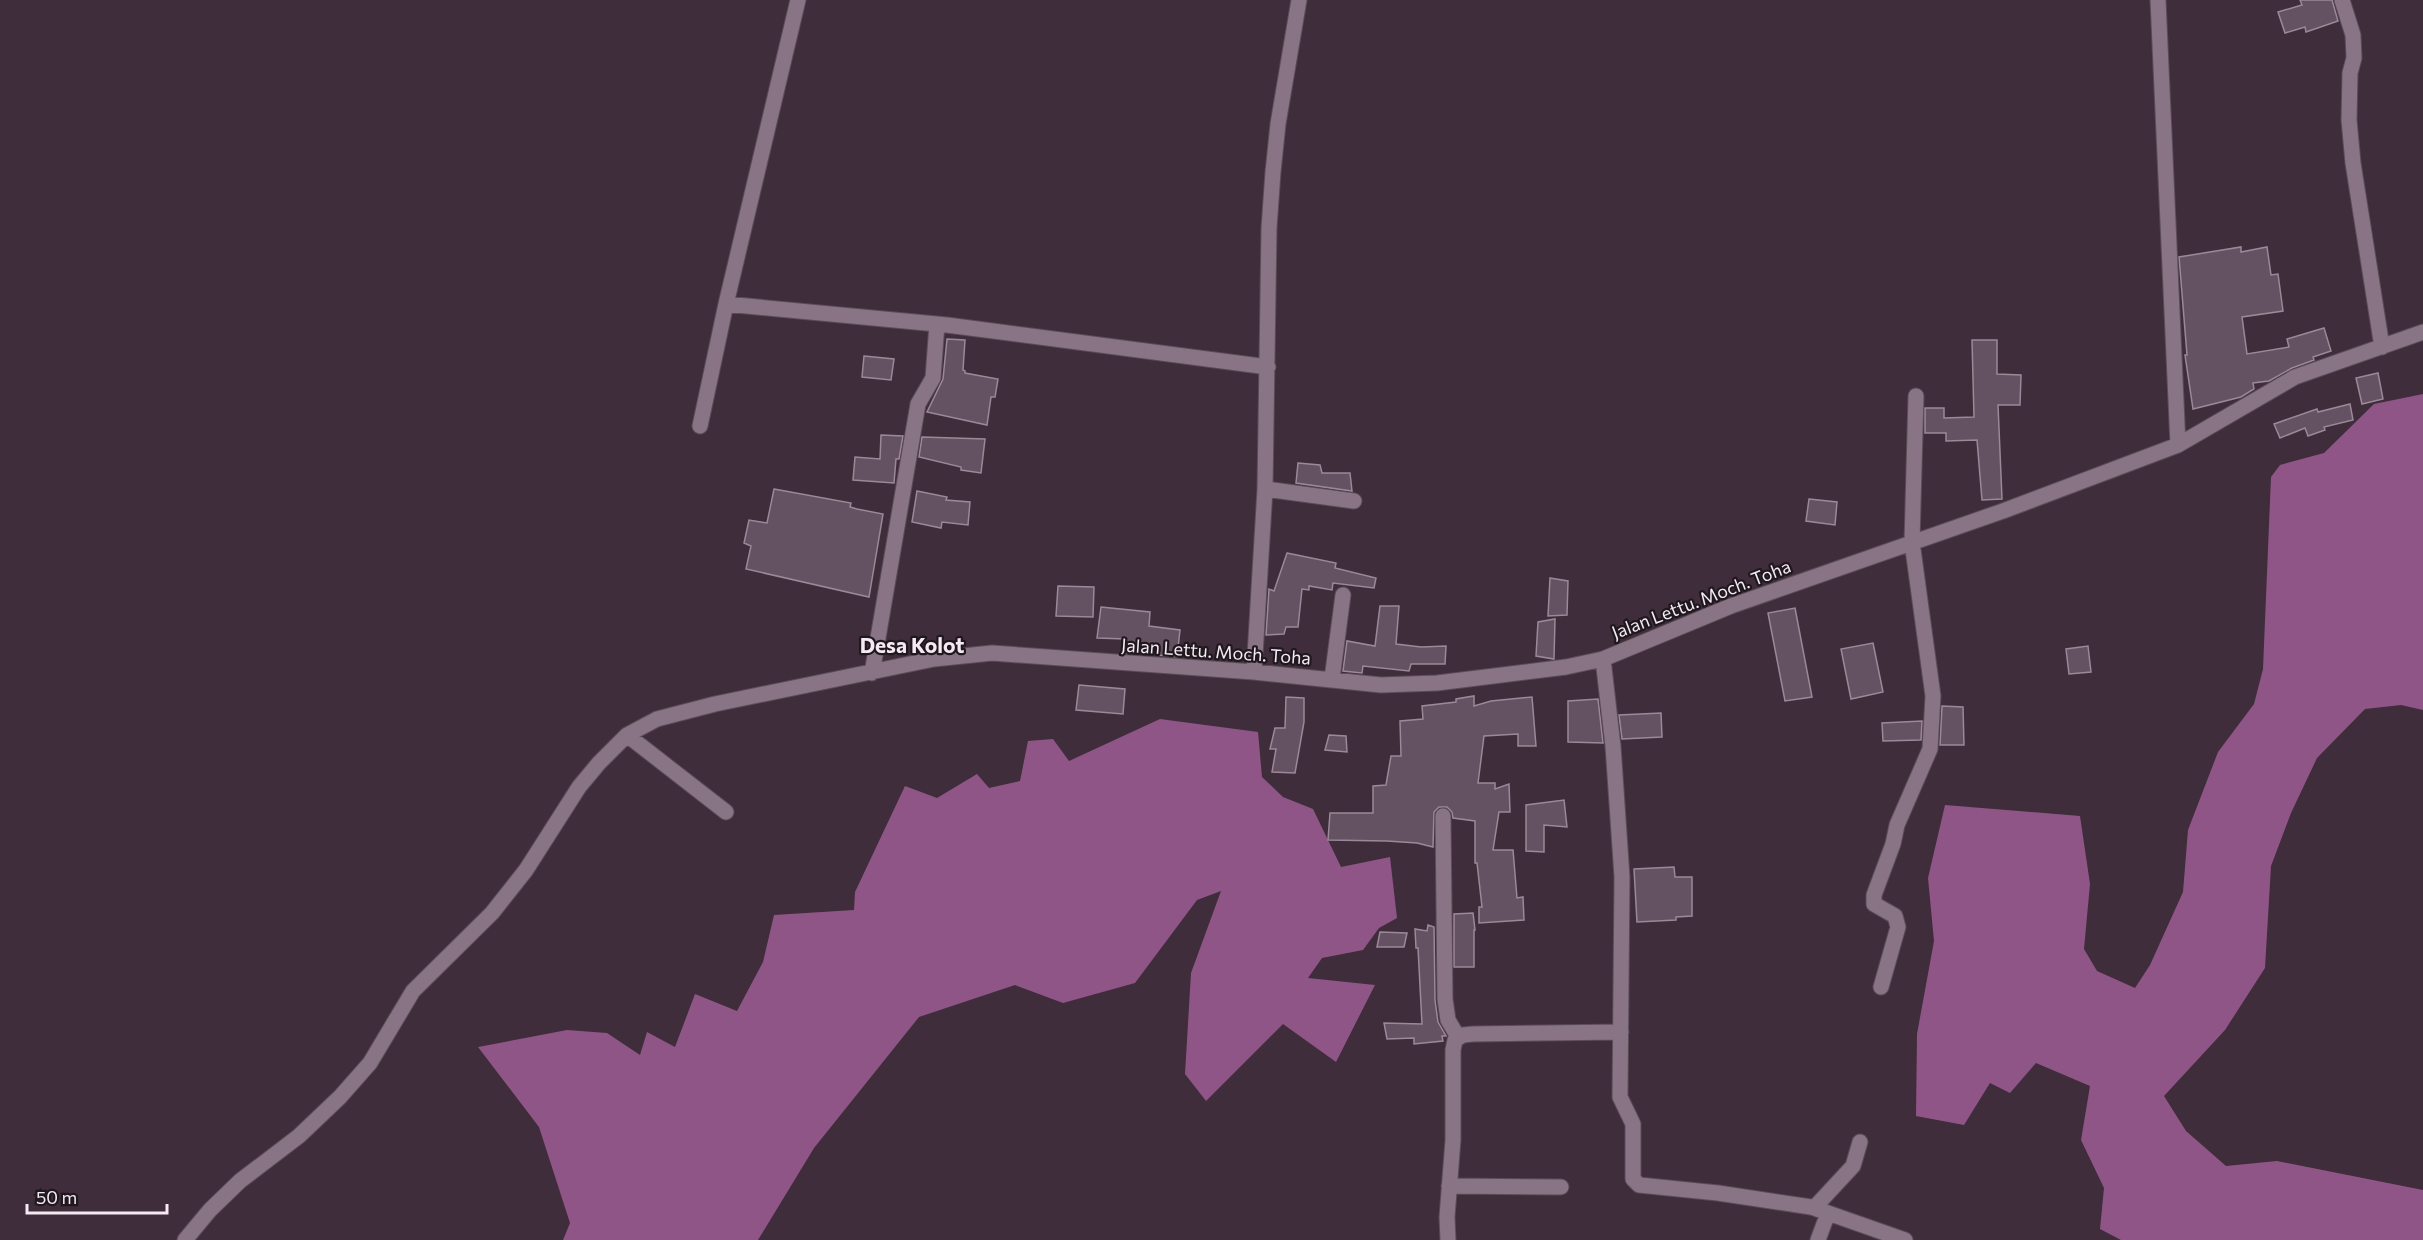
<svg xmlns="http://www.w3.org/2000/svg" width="2423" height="1240" viewBox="0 0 2423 1240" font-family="Commissioner,sans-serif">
  <rect width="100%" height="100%" fill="#3f2d3b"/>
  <!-- forest -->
  <path fill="#905587" d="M2423,394V710L2401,705L2365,709L2317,758L2291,813L2271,866L2265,968L2225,1030L2164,1096L2186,1131L2226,1166L2277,1161L2423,1190V1240H2121L2100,1229L2104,1188L2081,1140L2090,1086L2036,1063L2010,1093L1990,1083L1964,1125L1916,1116L1917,1034L1934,941L1928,878L1945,805L2080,816L2090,884L2084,949L2097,971L2135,988L2150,965L2183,892L2188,830L2218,752L2254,704L2263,669L2271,477L2280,465L2324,453L2374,404Z
    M1160,719L1258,732L1262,777L1283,797L1313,809L1341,867L1390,857L1397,918L1379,928L1363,950L1322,958L1308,978L1375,985L1336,1062L1283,1024L1206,1101L1185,1074L1191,973L1221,891L1197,900L1135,983L1063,1003L1015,985L919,1017L814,1148L758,1240H563L570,1223L539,1127L478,1047L567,1030L607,1033L640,1055L647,1032L675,1047L695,994L737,1011L763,962L774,915L854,910L855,892L905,786L937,798L977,774L989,788L1020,781L1028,741L1053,739L1069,761Z"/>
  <!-- building -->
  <path fill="#645161" stroke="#9c8898" stroke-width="1.5" d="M2300,0H2332L2338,21L2306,32L2305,27L2285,33L2278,12L2302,5Z
    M2241,247V252L2267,247L2271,275L2278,274L2283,311L2242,317L2247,354L2289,347L2287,339L2324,328L2331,351L2313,357L2314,360L2292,368L2269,381L2253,383L2254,389L2241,397L2193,409L2185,355H2187L2179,257Z
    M947,339L965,340L963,370L965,371V373L998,379L995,397H991L987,425L927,412L943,379Z
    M1972,340H1997V374L2021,375L2020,405H1998L2002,499L1982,500L1977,440L1946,441V433H1925V408H1944V418L1974,417Z
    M864,356L894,359L891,380L862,377Z
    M2378,373L2383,399L2362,404L2356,378Z
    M2350,404L2353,420L2324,427L2325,430L2308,436L2305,428L2280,438L2274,424L2317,409L2318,412Z
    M881,435L903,436L899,459H896L894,483L853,480L855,457L880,459Z
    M922,437L985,439L981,473L961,470V467L919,457Z
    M1298,463L1320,465L1322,473H1350L1352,491L1296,483Z
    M774,489L851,503L850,507L857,509L883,514L869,597L746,569L751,546L744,543L749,520L767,523Z
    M917,491L947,497L946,500L970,502L968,525L942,522L941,528L912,522Z
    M1809,499L1837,502L1835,525L1806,521Z
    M1287,553L1336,563L1335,568L1376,578L1374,588L1333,583L1332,590L1309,586V590L1302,589L1298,627H1286L1284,634L1266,635L1269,589L1274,591Z
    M1550,578L1568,581L1567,615L1548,616Z
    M1058,586L1094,587L1093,617L1056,616Z
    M1380,606H1399L1396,644L1421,647L1446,646L1445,664H1411L1409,671L1363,666L1362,673L1343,671L1347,641L1375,646Z
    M1101,607L1150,612L1149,626L1180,630L1177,657L1159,655L1160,653H1126V639L1097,638Z
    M1795,608L1812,697L1785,701L1768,613Z
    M1555,619L1554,659L1536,656L1538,622Z
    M1873,643L1883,692L1851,699L1841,649Z
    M2088,646L2091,672L2069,674L2066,649Z
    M1079,685L1125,689L1123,714L1076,710Z
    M1474,696V706L1491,701L1532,697L1536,746H1518V734L1484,736L1478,783H1495V789L1509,784L1510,812H1499L1493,850H1513L1517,898L1523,897L1524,920L1479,923V907H1482L1477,863H1475V821L1453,818L1452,812L1447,807H1439L1434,812L1433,847L1417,843L1387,841L1328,840L1330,813H1373V786L1386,785L1391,756H1401L1400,721L1423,719L1422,706L1456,702V699Z
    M1286,697L1304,698V722L1295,773L1272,772L1276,749H1270L1275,728H1285Z
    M1598,699L1603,743L1568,742V701Z
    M1942,706L1963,707L1964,745H1940Z
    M1661,713L1662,737L1622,739L1619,715Z
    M1922,721L1921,740L1883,741L1882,723Z
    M1329,735L1346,736L1347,752L1325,750Z
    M1564,800L1567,827L1544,825V852L1526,851V805Z
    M1674,867L1675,877H1692V916L1676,917V920L1637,922L1634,869Z
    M1473,913L1475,930H1474V967H1454V914Z
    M1428,925L1434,927L1435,1000L1438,1022L1446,1036H1442L1443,1041L1414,1044V1038L1387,1039L1384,1023L1422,1024L1418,948H1416L1415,929L1427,931Z
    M1380,932L1407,933L1404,947H1377Z"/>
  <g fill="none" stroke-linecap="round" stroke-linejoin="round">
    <defs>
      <path id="minor" d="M2158,0L2178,445
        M2342,0L2353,35L2354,58L2350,73L2349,120L2353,163L2382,347
        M726,304L798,0
        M700,426L726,304L947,325L1268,367
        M1265,489L1354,501
        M1603,659L1613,746L1622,877L1620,1097L1633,1124V1179L1639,1185L1718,1193L1811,1207L1905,1240
        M1254,672L1265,489L1269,228L1273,172L1278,124L1299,0
        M872,673L918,404L933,378L937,324
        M1332,679L1343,595
        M627,735L726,812
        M1443,816L1445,999L1448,1020L1458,1037
        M1881,987L1898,927L1895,916L1874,904V895L1893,844L1897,825L1930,749L1933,696L1912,542L1916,396
        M1449,1186L1561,1187
        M1814,1208L1853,1166L1860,1142
        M185,1240L210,1210L240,1181L299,1136L340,1097L370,1063L413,991L492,913L526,870L579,787L599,763L627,735L657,719L715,704L934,659L992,653L1254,672L1381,685L1437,683L1566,667L1603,659L1731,606L2003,511L2178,445L2295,377L2423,332
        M1448,1240L1447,1217L1453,1140V1050L1455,1040L1463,1035L1473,1034L1621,1032
        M1818,1240L1828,1213"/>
    </defs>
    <!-- minor casing -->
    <use href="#minor" stroke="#5b4c58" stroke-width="17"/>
    <!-- minor -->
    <use href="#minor" stroke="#897485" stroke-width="15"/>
  </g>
  <g text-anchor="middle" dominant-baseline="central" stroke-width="4.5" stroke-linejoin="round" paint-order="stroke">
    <!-- street labels -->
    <g font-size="18" fill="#f5e9f3" stroke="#20181f">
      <text transform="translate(1701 599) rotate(-21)">Jalan Lettu. Moch. Toha</text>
      <text transform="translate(1216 651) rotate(4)">Jalan Lettu. Moch. Toha</text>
    </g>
    <!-- quarter labels -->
    <g font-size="21" font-weight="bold" fill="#f5e9f3" stroke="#20181f">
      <text x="912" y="644">Desa Kolot</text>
    </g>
  </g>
  <!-- scale -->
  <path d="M27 1204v9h140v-9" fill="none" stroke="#f5e9f3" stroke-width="3"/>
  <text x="36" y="1204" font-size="18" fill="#f5e9f3" stroke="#20181f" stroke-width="4.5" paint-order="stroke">50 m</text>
</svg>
